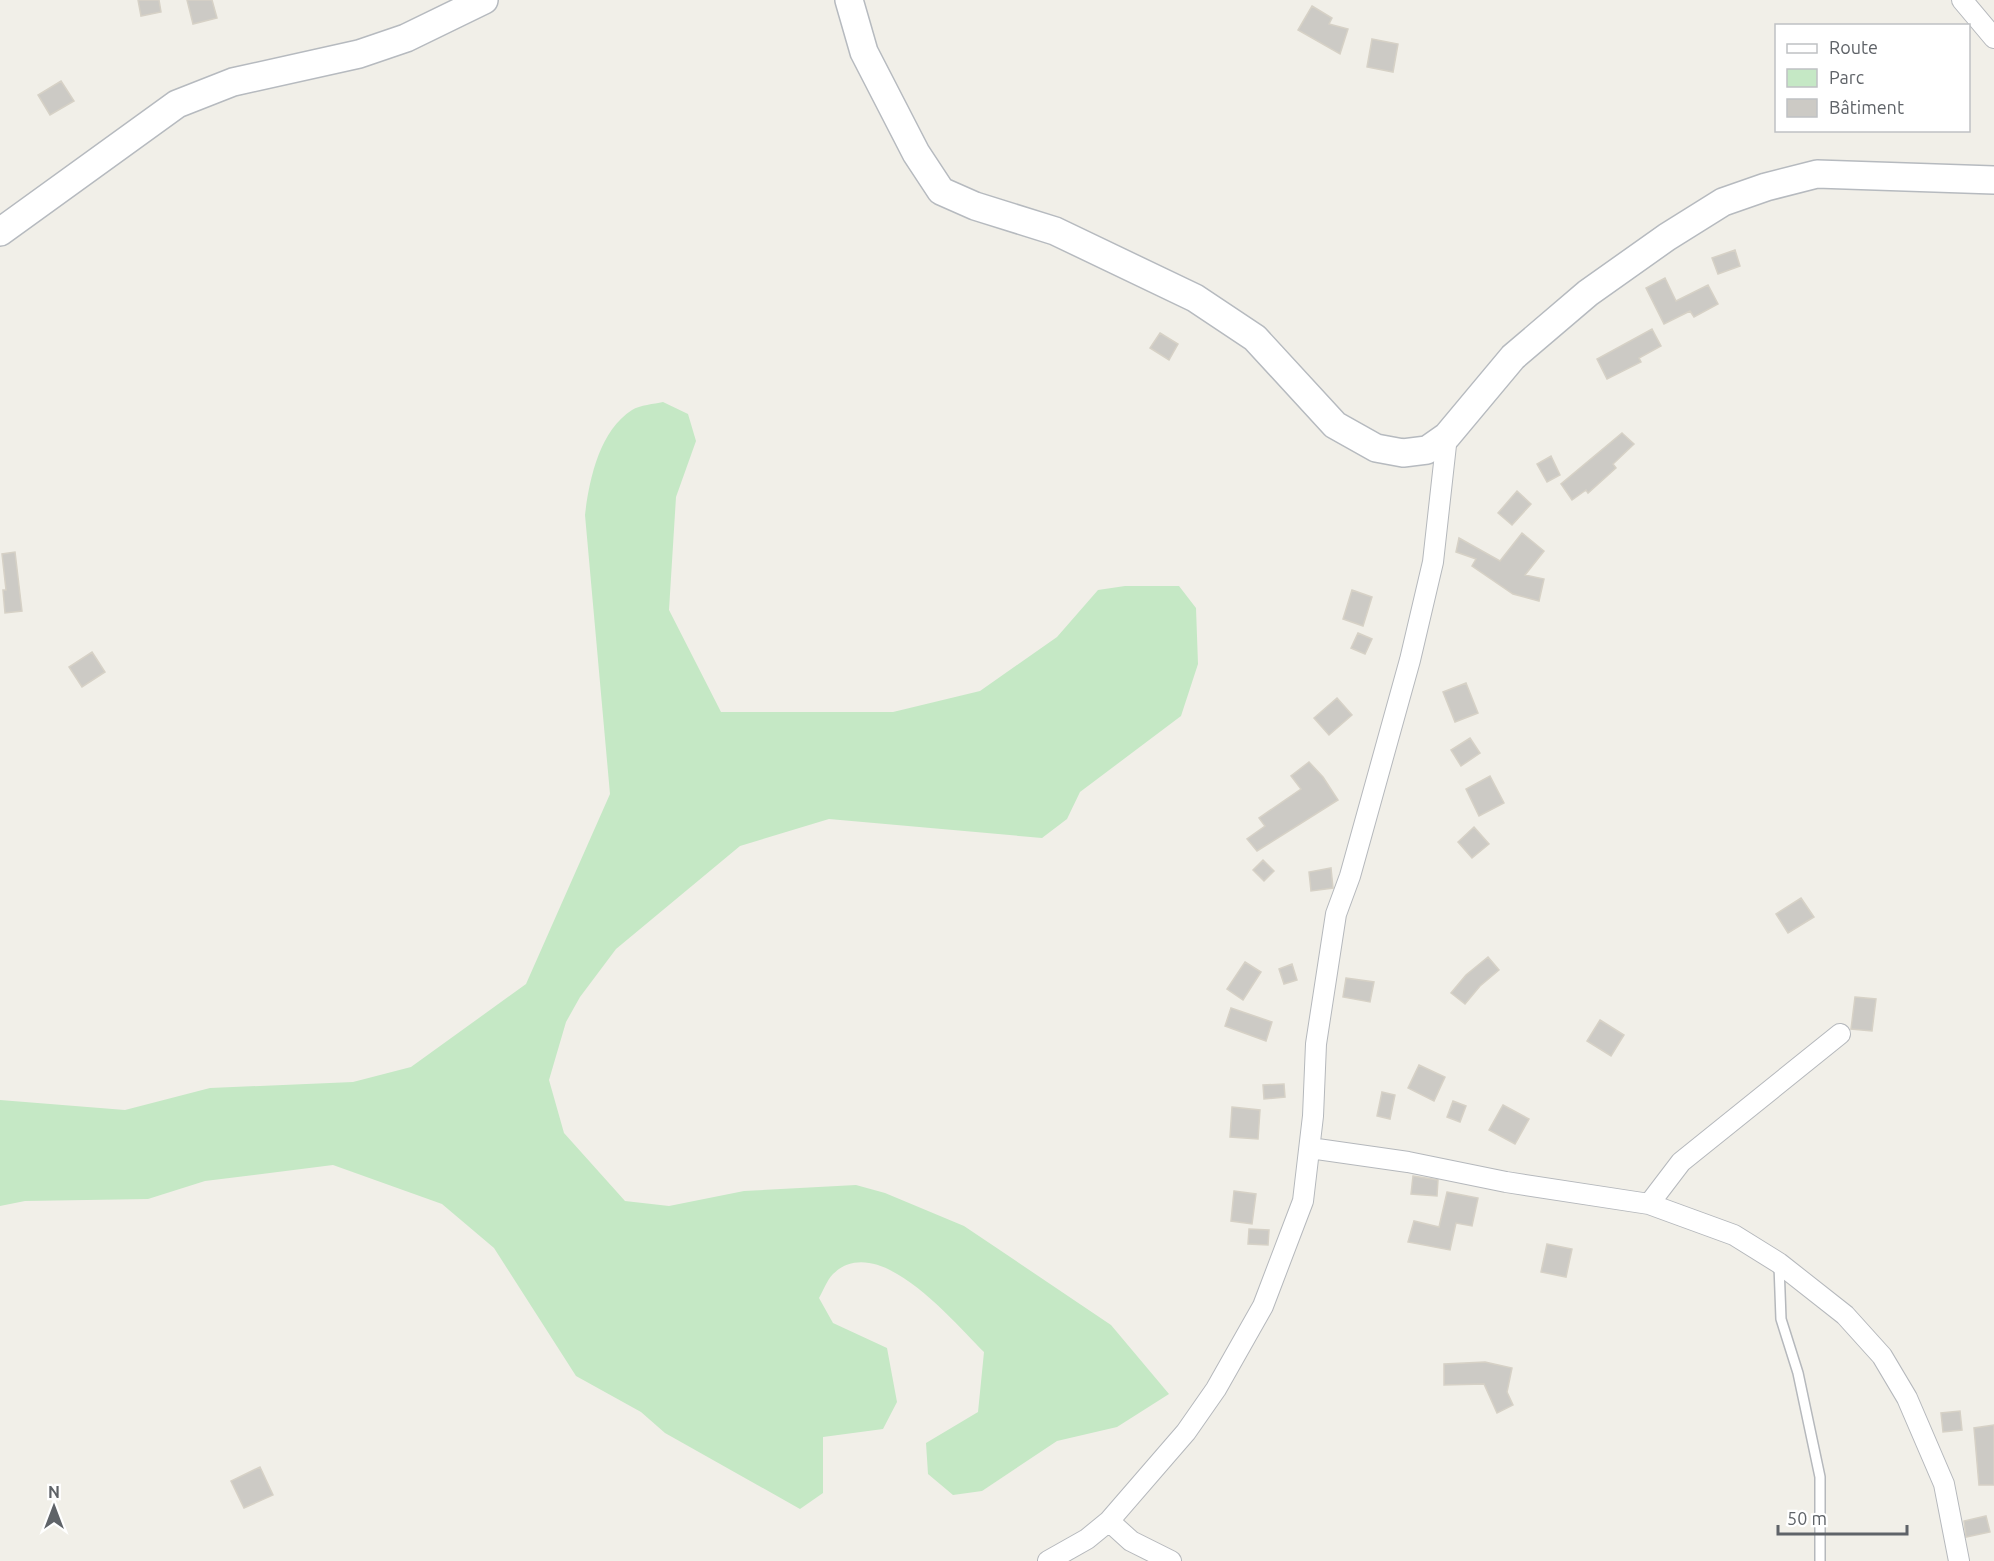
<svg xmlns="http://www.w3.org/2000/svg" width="1994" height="1561" viewBox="0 0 1994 1561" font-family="Ubuntu,sans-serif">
  <rect width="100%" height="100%" fill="#f1efe8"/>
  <!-- green -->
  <path fill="#c5e8c5" d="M663,402L688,414L696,441L676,497L669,610L721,712H893L980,691L1057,637L1098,590L1125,586H1179L1196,608L1198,664L1181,716L1080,792L1067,819L1042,838L829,819L740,846L616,949L580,997L566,1022L549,1080L564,1133L625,1201L669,1206L744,1191L856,1185L885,1193L964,1226L1111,1325L1169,1394L1117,1427L1057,1441L982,1491L953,1495L928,1474L926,1443L978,1412L984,1352C954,1323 879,1230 833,1274C827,1280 823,1291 819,1298L833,1323L887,1348L897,1402L883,1429L823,1437V1493L800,1509L665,1433L641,1412L576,1376L494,1248L442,1204L333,1165L205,1181L148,1199L25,1201L0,1206V1100L125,1110L210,1088L353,1082L411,1067L526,984L610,794L585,515C589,481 599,431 632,410C640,405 654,404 663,402Z"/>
  <!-- building -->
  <path fill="#cccac5" stroke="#d6d1c6" stroke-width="1.5" d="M138,0H159L161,12L141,16Z
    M187,0H212L217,18L193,24Z
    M1312,6L1332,18L1329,24L1348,29L1340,54L1298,30Z
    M1372,39L1398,44L1393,72L1367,67Z
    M61,81L74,101L50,115L38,95Z
    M1735,250L1740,266L1718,274L1712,258Z
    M1665,278L1676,301L1708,285L1718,304L1694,317L1690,311L1664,324L1646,288Z
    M1652,329L1661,346L1639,358L1641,362L1607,379L1597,359Z
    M1160,333L1178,344L1169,360L1150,348Z
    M1622,433L1634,444L1613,464L1616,468L1588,493L1586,490L1572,500L1561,484Z
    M1551,456L1560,475L1547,482L1537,464Z
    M1517,491L1531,504L1512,525L1498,513Z
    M1522,533L1544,551L1525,575L1544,579L1539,601L1513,594L1472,566L1476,559L1456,552L1459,538L1500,561Z
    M15,552L22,611L5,613L3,590H6L2,554Z
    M1352,590L1372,597L1363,626L1343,619Z
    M1358,633L1372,639L1365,654L1351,648Z
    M92,652L105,672L82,687L69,667Z
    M1466,683L1478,713L1455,722L1443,692Z
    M1337,698L1352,715L1329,735L1314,718Z
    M1470,738L1480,753L1461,766L1451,750Z
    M1309,762L1323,777L1338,800L1257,851L1247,839L1265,826L1259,818L1301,789L1291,776Z
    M1490,776L1504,803L1479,816L1466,789Z
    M1474,827L1489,844L1472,858L1458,842Z
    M1263,860L1274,871L1264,881L1253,870Z
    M1331,868L1333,888L1311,891L1309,872Z
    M1801,898L1814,917L1788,933L1776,914Z
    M1488,957L1499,970L1480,986L1465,1004L1451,993L1466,975Z
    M1245,962L1261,972L1243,1000L1227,989Z
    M1292,964L1297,980L1284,984L1279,969Z
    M1346,978L1374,982L1370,1002L1343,997Z
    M1855,997L1876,999L1872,1031L1851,1029Z
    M1231,1008L1272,1022L1266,1041L1225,1026Z
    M1600,1020L1624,1035L1611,1056L1587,1041Z
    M1419,1065L1445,1077L1434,1101L1408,1088Z
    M1284,1084L1285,1097L1264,1099L1263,1085Z
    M1382,1092L1395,1095L1390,1119L1377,1116Z
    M1453,1101L1466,1106L1460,1122L1447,1117Z
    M1503,1105L1529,1119L1515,1144L1489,1130Z
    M1232,1107L1260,1110L1258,1139L1230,1137Z
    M1413,1176L1438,1180L1437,1196L1411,1194Z
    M1234,1191L1256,1194L1252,1224L1231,1221Z
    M1447,1192L1478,1198L1472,1226L1456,1223L1450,1250L1408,1242L1414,1221L1439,1227Z
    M1249,1229L1269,1230L1268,1245L1248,1244Z
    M1547,1244L1572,1249L1566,1277L1541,1272Z
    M1485,1362L1512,1368L1507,1392L1513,1405L1497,1413L1484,1384L1444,1385V1364Z
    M1960,1411L1962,1430L1943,1432L1941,1413Z
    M1994,1425V1485H1979L1974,1428Z
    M260,1467L273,1495L244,1508L231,1481Z
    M1986,1516L1990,1532L1966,1537L1964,1521Z"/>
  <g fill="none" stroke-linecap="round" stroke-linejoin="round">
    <defs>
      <path id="lane" d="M1779,1265L1781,1319L1798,1373L1820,1477V1561"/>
      <path id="street" d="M1962,0L1994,38
        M1310,1148L1408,1162L1506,1182L1649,1204L1734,1235L1779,1263L1845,1315L1882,1356L1907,1398L1944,1484L1959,1561
        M1649,1204L1681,1162L1840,1034
        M1109,1521L1131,1541L1171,1561
        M1048,1561L1087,1539L1109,1521L1186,1432L1216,1389L1263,1306L1303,1201L1313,1116L1316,1044L1336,914L1350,876L1410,660L1433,562L1447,436"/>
      <path id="secondary" d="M849,0L864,52L916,153L941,191L975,206L1055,231L1195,298L1255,338L1335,425L1376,448L1403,453L1427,450L1447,436L1513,357L1588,293L1667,237L1723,202L1766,187L1817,174L1994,180
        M0,232L177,104L233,82L359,54L406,38L484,0"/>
    </defs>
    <!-- lane casing -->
    <use href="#lane" stroke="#b5b8bc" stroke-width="12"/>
    <!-- street casing -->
    <use href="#street" stroke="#b5b8bc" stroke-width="22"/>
    <!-- secondary casing -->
    <use href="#secondary" stroke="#b6babf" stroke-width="30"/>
    <!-- lane -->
    <use href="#lane" stroke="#fff" stroke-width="9"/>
    <!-- street -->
    <use href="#street" stroke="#fff" stroke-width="20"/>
    <!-- secondary -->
    <use href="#secondary" stroke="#fff" stroke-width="27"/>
  </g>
  <!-- legend -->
  <rect x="1775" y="24" width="195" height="108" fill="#ffffff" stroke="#bfc1c3" stroke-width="1.5"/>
  <rect x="1787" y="44" width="30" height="9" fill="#ffffff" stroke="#bfc1c3" stroke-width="1.5"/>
  <text x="1829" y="54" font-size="18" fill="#5f6368">Route</text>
  <rect x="1787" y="69" width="30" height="18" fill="#c5e8c5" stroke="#bfc1c3" stroke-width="1.5"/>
  <text x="1829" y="84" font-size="18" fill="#5f6368">Parc</text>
  <rect x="1787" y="99" width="30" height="18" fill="#cccac5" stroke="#bfc1c3" stroke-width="1.5"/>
  <text x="1829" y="114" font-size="18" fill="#5f6368">Bâtiment</text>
  <!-- north arrow -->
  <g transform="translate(54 1507)" stroke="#ffffff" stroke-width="4.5" paint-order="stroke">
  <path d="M0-4.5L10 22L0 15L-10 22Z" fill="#5f6368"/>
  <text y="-9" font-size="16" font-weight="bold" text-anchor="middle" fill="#5f6368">N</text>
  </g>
  <!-- scale -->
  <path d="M1778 1525v9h129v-9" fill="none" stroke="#5f6368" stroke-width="3"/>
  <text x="1787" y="1525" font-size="18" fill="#5f6368" stroke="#ffffff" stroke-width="4.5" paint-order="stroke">50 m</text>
</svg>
